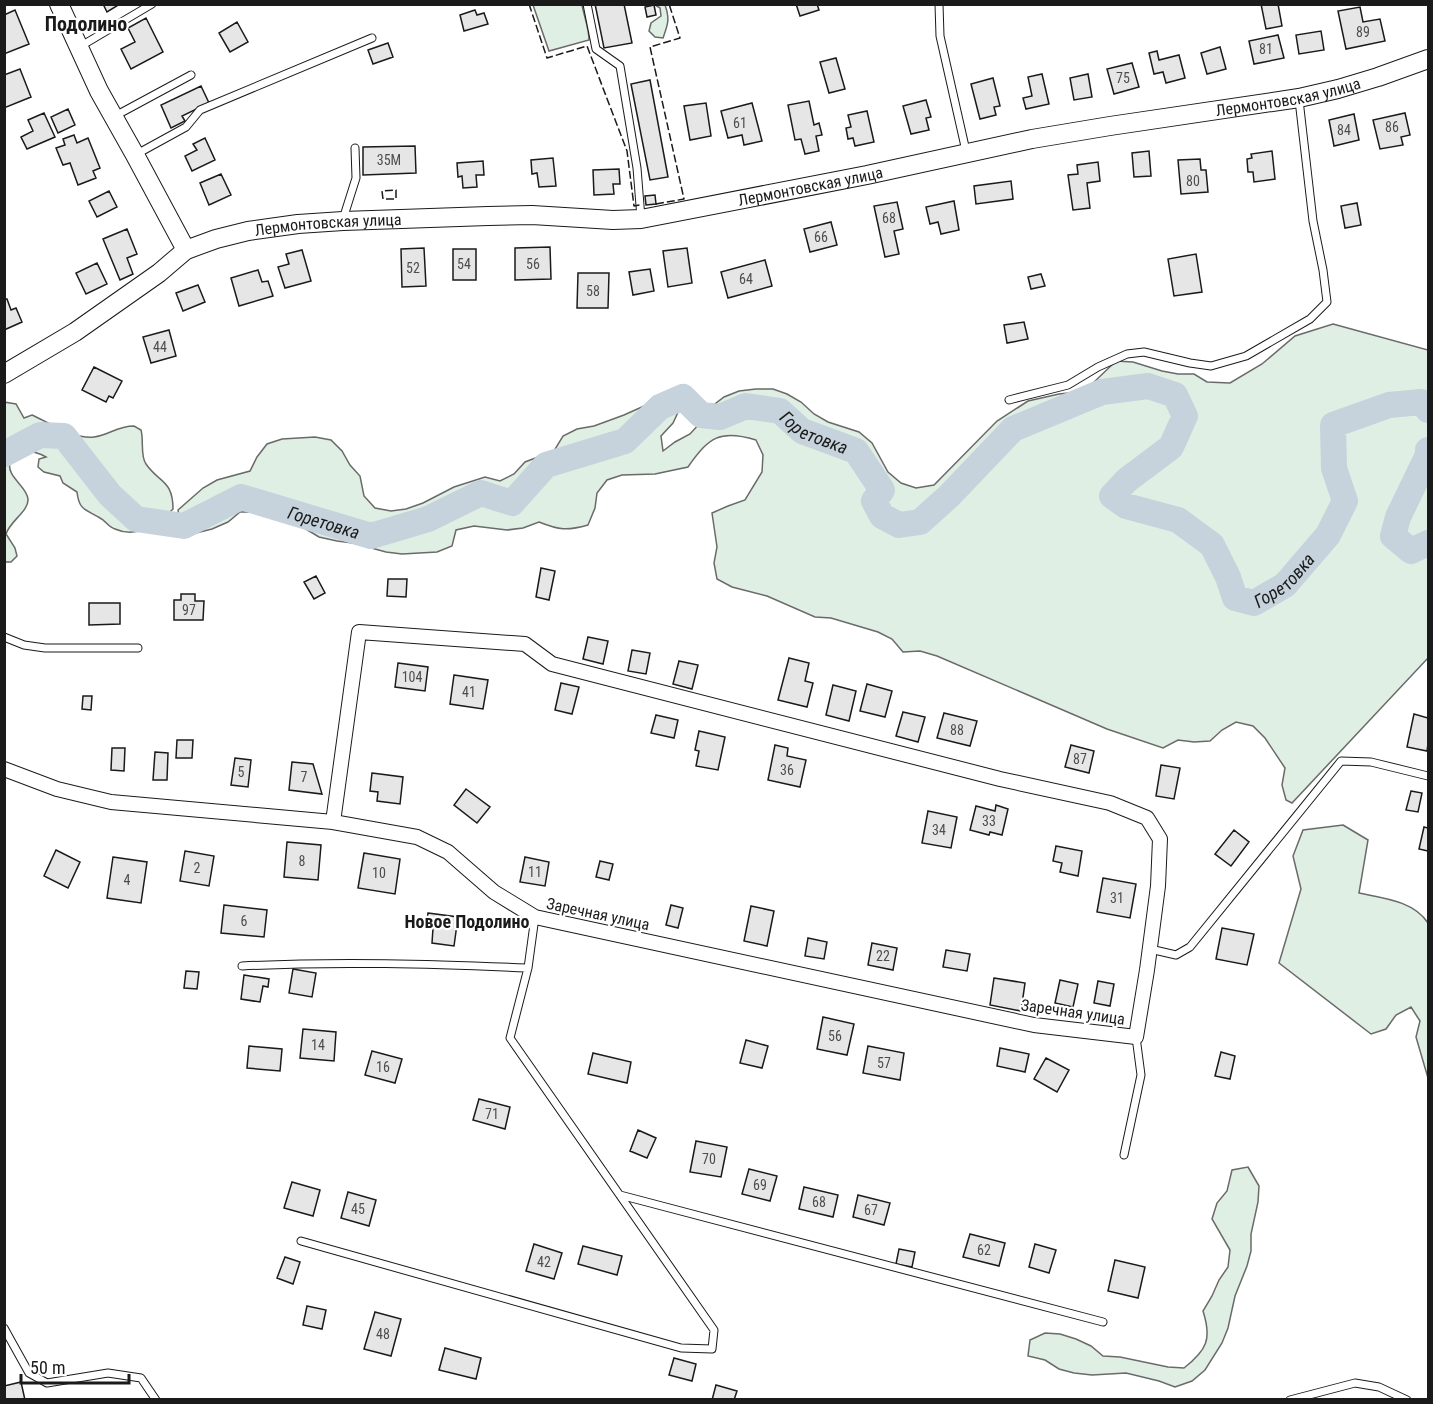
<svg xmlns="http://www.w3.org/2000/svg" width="1433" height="1404" viewBox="0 0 1433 1404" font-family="'Roboto Condensed',sans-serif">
  <rect width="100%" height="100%" fill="#fff"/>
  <!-- green -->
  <path fill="#e0efe3" stroke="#6a6a6a" stroke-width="1.5" d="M533,5H582C584,16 589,28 589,40L549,51Z
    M655,5H665C670,19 668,24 663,38L655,37L649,31L651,23L661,16L660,8Z
    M1333,324L1428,350V658L1292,803L1286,800L1282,785L1285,768L1265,738L1253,726L1236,722L1222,730L1210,741L1194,742L1178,740L1163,748L1107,729L937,656L920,651L903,652L892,639L878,632L831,618L815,617L767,596L732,587L717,579L714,563L717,547L712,513L728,506L745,500L762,472L763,455L756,440C720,429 709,437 688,467L655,474L622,475L607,480L597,493L595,508L588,525C567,531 559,530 539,522L523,528L507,530L474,526L456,530L452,546L437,552L402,554L386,552L353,543L337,541L319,537L291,520L275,515L258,512H240L228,522L212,529L196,533L180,527L178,510L203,488L217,480L250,471L257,457L267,444L282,439L315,437L331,440L342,451L350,465L360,476L364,496L375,508L391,511L406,509L423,503L454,487L485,477L500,481L514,474L525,462L554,451L563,436L577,429L594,426L624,415L653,402L668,398L680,408L673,423L661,436L663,451L675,442L690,434L701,422L711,407L724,397L739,391L756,389H773L787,394L801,402L814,414L828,422L859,432L872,443L888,472L901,483L916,488L934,485L997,421L1028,401L1059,394L1078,392L1092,384L1116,361L1133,362L1162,371L1178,374H1194L1207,382L1230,383L1262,364L1295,336Z
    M4,402L16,404L24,418L32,415C48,422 76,440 94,437C109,435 117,426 134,426L141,430C144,441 140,456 146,464C159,483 173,480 173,509C172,510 167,515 166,515C160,519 163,514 158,519C146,531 131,536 115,529C108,527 106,521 100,518C85,509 79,510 77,492L63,483L60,476L44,472L38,467L39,459L46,457C36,451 14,446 10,462C6,477 27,486 28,499C29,511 10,521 6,534L15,548L17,556L11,562H5Z
    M1343,825L1368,840L1359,893C1383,898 1414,901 1428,923V1078L1416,1037L1420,1021L1411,1007L1396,1015L1386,1029L1371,1034L1279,963L1301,889L1293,856L1303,830Z
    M1248,1167L1259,1186L1258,1202L1251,1234V1251L1247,1266L1235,1296L1228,1328L1222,1343L1205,1370L1192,1381L1175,1387L1159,1381L1126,1373L1092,1375L1074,1373L1059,1369L1045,1360L1028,1356L1030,1340L1045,1333L1060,1334L1076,1339L1091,1346L1103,1356L1120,1357L1168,1367L1184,1368C1207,1350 1212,1339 1203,1311L1212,1296L1219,1280L1228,1267L1230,1250L1212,1219L1217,1203L1227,1191L1232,1170Z"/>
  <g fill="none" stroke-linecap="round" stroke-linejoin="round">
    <!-- river -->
    <g stroke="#c6d2dc" stroke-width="26">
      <path d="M1428,450V455L1398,517L1393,536L1411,551L1428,543"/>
      <path id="s1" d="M4,454L40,435L64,436L110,495L136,519L184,526L241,497L371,536L428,519L481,493L512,503L546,465L625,441L660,407L683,397L701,415L720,417L746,406L780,411L802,431L856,451L882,490L874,501L882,516L899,525L920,522L949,496L1013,429L1102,392L1148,386L1175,395L1185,416L1171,447L1127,480L1112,496L1126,506L1178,520L1212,545L1228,577L1235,598L1254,603L1285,585L1328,535L1345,501L1334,468L1333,425L1389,405L1421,402L1428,410"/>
    </g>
  </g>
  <!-- building -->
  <path fill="#e6e6e6" stroke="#1a1a1a" stroke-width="1.5" d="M103,4H120L107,12Z
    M595,4H624L632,43L604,48Z
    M796,4H817L819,10L800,16Z
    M1261,4H1278L1282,26L1266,29Z
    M654,5L656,15L647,17L645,7Z
    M1360,7L1363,22L1380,19L1385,41L1346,49L1338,11Z
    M15,10L29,44L4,54V15Z
    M475,10L477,15L484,13L488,24L464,31L460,15Z
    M146,18L163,52L131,69L121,49L135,42L128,28Z
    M237,22L248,42L230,52L219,33Z
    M1321,31L1324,50L1299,54L1296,35Z
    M1278,35L1284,58L1254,64L1249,41Z
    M388,43L393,57L373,64L368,50Z
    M1220,47L1226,69L1207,74L1201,53Z
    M1157,51L1159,60L1179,55L1185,78L1166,83L1163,72L1154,74L1149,53Z
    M836,58L845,89L829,93L820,62Z
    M1132,63L1139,87L1114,94L1107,69Z
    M20,69L31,97L4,108V75Z
    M1042,74L1049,104L1026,109L1023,98L1032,96L1028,77Z
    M1088,74L1092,97L1074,100L1070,78Z
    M993,78L1000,106L994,107L996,115L980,119L971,84Z
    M650,80L668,177L650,180L631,84Z
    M201,86L209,103L182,116L185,121L171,128L161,105Z
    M926,100L931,117L926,118L929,130L911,134L903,106Z
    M809,101L814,125L819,123L822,135L816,136L819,151L805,154L801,139L795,140L788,105Z
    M706,103L711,136L690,140L684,106Z
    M752,103L762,141L744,145L742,135L728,138L721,111Z
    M68,109L75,125L58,133L51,117Z
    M867,111L874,142L855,146L853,138L848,139L846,128L851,127L848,115Z
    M44,113L55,137L27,149L21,137L33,131L28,120Z
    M1405,113L1410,135L1401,137L1403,145L1380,149L1373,120Z
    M1354,114L1359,140L1334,146L1329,120Z
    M74,135L77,143L88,138L100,168L93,171L96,178L78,185L70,163L63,165L56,148L65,145L63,139Z
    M205,138L215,160L192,171L185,156L197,150L193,144Z
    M415,146L416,173L363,175V147Z
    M1149,151L1151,176L1134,177L1132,153Z
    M1272,151L1275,179L1254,182L1253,172H1248L1247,159L1252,158L1251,154Z
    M553,158L556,186L539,187L537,173L532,174L531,160Z
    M1200,159L1201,170H1206L1208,192L1181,194L1178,160Z
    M483,161L484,175H476L477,187L463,188L462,176L458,177L457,163Z
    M1098,162L1100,181L1087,183L1090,208L1073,210L1068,175L1078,174L1077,165Z
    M619,169L620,184H613L614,194L594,195L593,170Z
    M221,174L231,195L209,205L200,183Z
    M1011,181L1013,199L976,204L974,186Z
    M109,191L117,207L97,217L89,201Z
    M655,195L656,204L646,205L645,196Z
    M954,201L959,230L941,234L938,222L930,224L926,207Z
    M897,202L903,229L894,231L899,254L885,257L874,206Z
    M1357,203L1361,225L1345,228L1341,206Z
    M831,222L837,245L810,252L804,229Z
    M127,229L137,254L127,258L133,274L120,280L103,239Z
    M550,247L551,279L515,280V248Z
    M424,248L426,286L402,287L401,249Z
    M687,248L692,283L668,287L663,251Z
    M453,249H476V280H453Z
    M302,250L311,281L285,288L278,267L289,264L286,254Z
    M1196,254L1202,292L1174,296L1168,259Z
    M765,260L772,286L728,298L721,272Z
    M97,263L107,284L86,294L76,273Z
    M650,269L654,291L633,295L629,272Z
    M258,270L262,282L268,281L273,296L239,306L231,278Z
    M578,273H609L608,308H577Z
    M1041,274L1045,286L1031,289L1028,277Z
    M198,285L205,302L183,311L176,293Z
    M4,299H7L11,310L16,308L22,322L4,330Z
    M1024,322L1028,339L1007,343L1004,325Z
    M169,330L176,356L151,363L143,337Z
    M94,367L122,381L113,398L109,396L106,402L82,390Z
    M541,568L555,571L549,600L536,597Z
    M316,576L325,593L314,599L304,582Z
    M388,579H407L406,597L387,596Z
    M181,594H195V601H204L203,620H174V600H181Z
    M89,603H120V624L89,625Z
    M588,637L608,641L603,664L583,659Z
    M632,650L650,653L646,674L628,671Z
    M789,658L809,663L805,681L813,683L807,707L778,700Z
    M679,661L698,665L692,689L673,684Z
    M398,663L428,667L425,691L395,687Z
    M454,675L488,680L483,709L450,704Z
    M561,683L579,687L572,714L555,710Z
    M867,684L892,691L885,717L860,711Z
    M833,685L856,691L849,721L826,715Z
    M83,696H92L91,710L82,709Z
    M903,712L925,717L918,742L896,736Z
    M944,713L977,721L970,746L937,738Z
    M1414,714L1428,718V744L1427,751L1407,747Z
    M656,715L678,720L674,738L651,733Z
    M699,731L725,737L718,770L696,766L699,751L695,750Z
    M177,740H193L192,758H176Z
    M775,745L788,748L787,756L806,760L800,787L768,780Z
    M1071,745L1094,751L1089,773L1065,767Z
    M112,748H125L124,771L111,770Z
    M155,752L168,753L167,780H153Z
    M235,758L251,760L248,787L231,785Z
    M292,762L313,764L322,794L289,790Z
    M1161,765L1180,768L1174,799L1156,796Z
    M372,773L403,777L400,804L377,801L378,792L370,791Z
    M466,789L490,807L477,823L454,805Z
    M1411,791L1422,793L1418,812L1406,810Z
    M996,805L1008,809L1002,835L990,832L989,835L970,830L976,806L995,811Z
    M928,811L957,817L951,848L922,843Z
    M1424,827L1428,828V851L1419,849Z
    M1234,830L1249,842L1231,866L1215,854Z
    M287,842L321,845L318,880L284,877Z
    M1056,846L1082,851L1078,876L1060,872L1062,863L1053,861Z
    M56,850L80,862L68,888L44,876Z
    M185,851L214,856L209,886L180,881Z
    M364,853L400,859L395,894L358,888Z
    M113,857L147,862L141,903L107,898Z
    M525,857L549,862L545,886L520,882Z
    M600,861L613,864L609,880L596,877Z
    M1103,878L1136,884L1130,918L1097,912Z
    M224,905L267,910L264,937L221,933Z
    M671,905L683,908L678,928L666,925Z
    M751,906L774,911L767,946L744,941Z
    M428,913L458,917L454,946L432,943L433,928H426Z
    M1222,928L1254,934L1247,965L1216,959Z
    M808,938L827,942L824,959L805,956Z
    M872,943L897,948L893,970L868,965Z
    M946,950L970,954L967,971L943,967Z
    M293,969L316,973L312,997L289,993Z
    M186,971L199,972L197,989L184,988Z
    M244,975L269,979L268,987L263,986L260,1002L241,999Z
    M994,978L1025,983L1021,1011L990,1005Z
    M1060,980L1078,984L1073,1007L1055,1003Z
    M1098,981L1114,984L1110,1006L1094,1003Z
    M823,1017L854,1024L847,1055L817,1049Z
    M303,1029L336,1032L334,1061L300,1058Z
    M746,1040L768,1046L762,1068L740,1063Z
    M249,1046L282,1049L280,1071L247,1068Z
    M868,1046L904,1053L900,1080L863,1073Z
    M1000,1048L1029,1054L1025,1072L997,1066Z
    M372,1051L402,1059L395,1083L365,1075Z
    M1221,1052L1235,1056L1230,1079L1215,1076Z
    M593,1053L631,1062L627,1083L588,1074Z
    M1046,1058L1069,1070L1057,1092L1034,1079Z
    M479,1099L510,1107L505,1129L473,1120Z
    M638,1130L656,1138L647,1158L630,1151Z
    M696,1141L727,1147L721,1177L690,1172Z
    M749,1169L777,1176L770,1201L742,1194Z
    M292,1182L320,1190L313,1216L284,1208Z
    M804,1187L838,1195L833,1217L799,1209Z
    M348,1192L376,1200L369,1226L341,1218Z
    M858,1195L890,1203L884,1225L853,1217Z
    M970,1234L1005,1243L999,1266L963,1257Z
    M534,1244L562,1253L554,1279L526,1271Z
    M1035,1244L1056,1250L1049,1273L1029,1267Z
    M583,1246L622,1256L617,1275L578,1264Z
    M899,1249L915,1252L912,1267L896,1264Z
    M285,1257L300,1262L293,1284L277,1278Z
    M1115,1260L1145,1267L1138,1298L1108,1291Z
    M307,1306L326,1310L322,1329L303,1325Z
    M375,1312L401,1319L391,1356L364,1349Z
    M445,1348L481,1358L476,1379L439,1370Z
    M674,1358L696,1364L692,1381L669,1375Z
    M21,1382L25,1400H4V1386Z
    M716,1385L737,1391L734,1400H712Z"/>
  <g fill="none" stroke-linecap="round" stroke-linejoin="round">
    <defs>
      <path id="lane" d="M587,4L596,49L620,66L637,168L641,218
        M939,4L940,36L966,151
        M81,46L152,4
        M115,116L191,75
        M135,155L186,127L200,110L372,38
        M343,219L356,178L355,148
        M1009,400L1068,385L1098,367L1127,354L1144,352L1190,363L1211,366L1246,356L1310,319L1327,302L1323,270L1313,221L1299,100
        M4,637L24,645L45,648H138
        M1150,949L1176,955L1190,947L1341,761L1371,762L1428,776
        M242,966C338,961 433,964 528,968
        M1124,1155L1141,1075L1136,1037
        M620,1195L1103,1322
        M301,1241L681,1348L712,1349L714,1330L510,1038L528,968L535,917
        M4,1328L29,1373L47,1383L108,1373L141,1378L156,1400
        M1290,1400L1355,1383L1379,1387L1407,1400"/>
      <path id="street" d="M4,769L57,789L111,802L333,822L417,837L448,852L494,892L535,917L1034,1025L1136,1037L1147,970L1158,886L1160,839L1147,818L1110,803L1000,779L552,664L525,644L359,632L333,822"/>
      <g id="secondary">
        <path d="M59,4L99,91L135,155L186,250"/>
        <path id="s2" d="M4,374L75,332L159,273L186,250L216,239L248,231L298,224L343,221L488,216L532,215L613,220L641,219L867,175L1032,139L1110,126L1299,98L1338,89L1378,77L1428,59"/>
      </g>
    </defs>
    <!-- lane casing -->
    <use href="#lane" stroke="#1a1a1a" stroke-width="9"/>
    <!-- street casing -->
    <use href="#street" stroke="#1a1a1a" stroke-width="16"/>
    <!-- secondary casing -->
    <use href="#secondary" stroke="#1a1a1a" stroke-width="20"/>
    <!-- lane -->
    <use href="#lane" stroke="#fff" stroke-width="7"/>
    <!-- street -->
    <use href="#street" stroke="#fff" stroke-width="14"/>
    <!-- secondary -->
    <use href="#secondary" stroke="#fff" stroke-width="18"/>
    <!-- fence -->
    <path stroke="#1a1a1a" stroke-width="1.5" stroke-dasharray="8 3" stroke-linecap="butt" d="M529,4L547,58L587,46L627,151L634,206L640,205
      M396,190V199H383L382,191Z
      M656,204L684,199L650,47L680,38L669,4"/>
  </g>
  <g text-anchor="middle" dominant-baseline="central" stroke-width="4.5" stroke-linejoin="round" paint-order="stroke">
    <!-- number labels -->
    <g font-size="14" fill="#4d4d4d">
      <text x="1363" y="32">89</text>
      <text x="1266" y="49">81</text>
      <text x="1123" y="78">75</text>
      <text x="740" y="123">61</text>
      <text x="1392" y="127">86</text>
      <text x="1344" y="130">84</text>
      <text x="389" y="160">35М</text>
      <text x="1193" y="181">80</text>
      <text x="889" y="218">68</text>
      <text x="821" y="237">66</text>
      <text x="464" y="264">54</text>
      <text x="533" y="264">56</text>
      <text x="413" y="268">52</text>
      <text x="746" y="279">64</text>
      <text x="593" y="291">58</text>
      <text x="160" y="347">44</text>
      <text x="189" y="610">97</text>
      <text x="412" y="677">104</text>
      <text x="469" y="692">41</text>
      <text x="957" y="730">88</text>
      <text x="1080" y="759">87</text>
      <text x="787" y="770">36</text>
      <text x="241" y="772">5</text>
      <text x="304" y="777">7</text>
      <text x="989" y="821">33</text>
      <text x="939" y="830">34</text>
      <text x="302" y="861">8</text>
      <text x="197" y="868">2</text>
      <text x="535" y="872">11</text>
      <text x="379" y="873">10</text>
      <text x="127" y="880">4</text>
      <text x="1117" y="898">31</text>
      <text x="244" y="921">6</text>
      <text x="883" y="956">22</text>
      <text x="835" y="1036">56</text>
      <text x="318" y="1045">14</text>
      <text x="884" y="1063">57</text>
      <text x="383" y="1067">16</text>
      <text x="492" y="1114">71</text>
      <text x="709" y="1159">70</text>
      <text x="760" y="1185">69</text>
      <text x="819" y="1202">68</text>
      <text x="358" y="1209">45</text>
      <text x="871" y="1210">67</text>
      <text x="984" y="1250">62</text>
      <text x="544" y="1262">42</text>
      <text x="383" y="1334">48</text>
    </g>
    <!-- street labels -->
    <g font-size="16" fill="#1a1a1a" stroke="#fff">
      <text stroke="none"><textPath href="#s2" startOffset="1338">Лермонтовская улица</textPath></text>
      <text stroke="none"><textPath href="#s2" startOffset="852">Лермонтовская улица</textPath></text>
      <text stroke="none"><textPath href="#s2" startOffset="366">Лермонтовская улица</textPath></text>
      <text transform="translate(598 914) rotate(12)">Заречная улица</text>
      <text transform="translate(1073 1012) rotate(8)">Заречная улица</text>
    </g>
    <!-- water labels -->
    <g font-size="18" font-style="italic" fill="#1a1a1a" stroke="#fff">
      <text stroke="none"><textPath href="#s1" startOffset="930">Горетовка</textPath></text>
      <text stroke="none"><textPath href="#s1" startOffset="374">Горетовка</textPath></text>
      <text stroke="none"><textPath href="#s1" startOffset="1760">Горетовка</textPath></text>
    </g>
    <!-- neighbourhood labels -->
    <g font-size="18" font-weight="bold" fill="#1a1a1a" stroke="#fff">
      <text x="467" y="921">Новое Подолино</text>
    </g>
    <!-- quarter labels -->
    <g font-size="20" font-weight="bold" fill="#1a1a1a" stroke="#fff">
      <text x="86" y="24">Подолино</text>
    </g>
  </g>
  <!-- border -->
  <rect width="1433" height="1404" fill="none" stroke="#1a1a1a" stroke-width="12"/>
  <!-- scale -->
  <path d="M21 1374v9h108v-9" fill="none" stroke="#1a1a1a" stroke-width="3"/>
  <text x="30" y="1374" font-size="18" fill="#1a1a1a" stroke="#ffffff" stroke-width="4.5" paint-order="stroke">50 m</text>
</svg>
